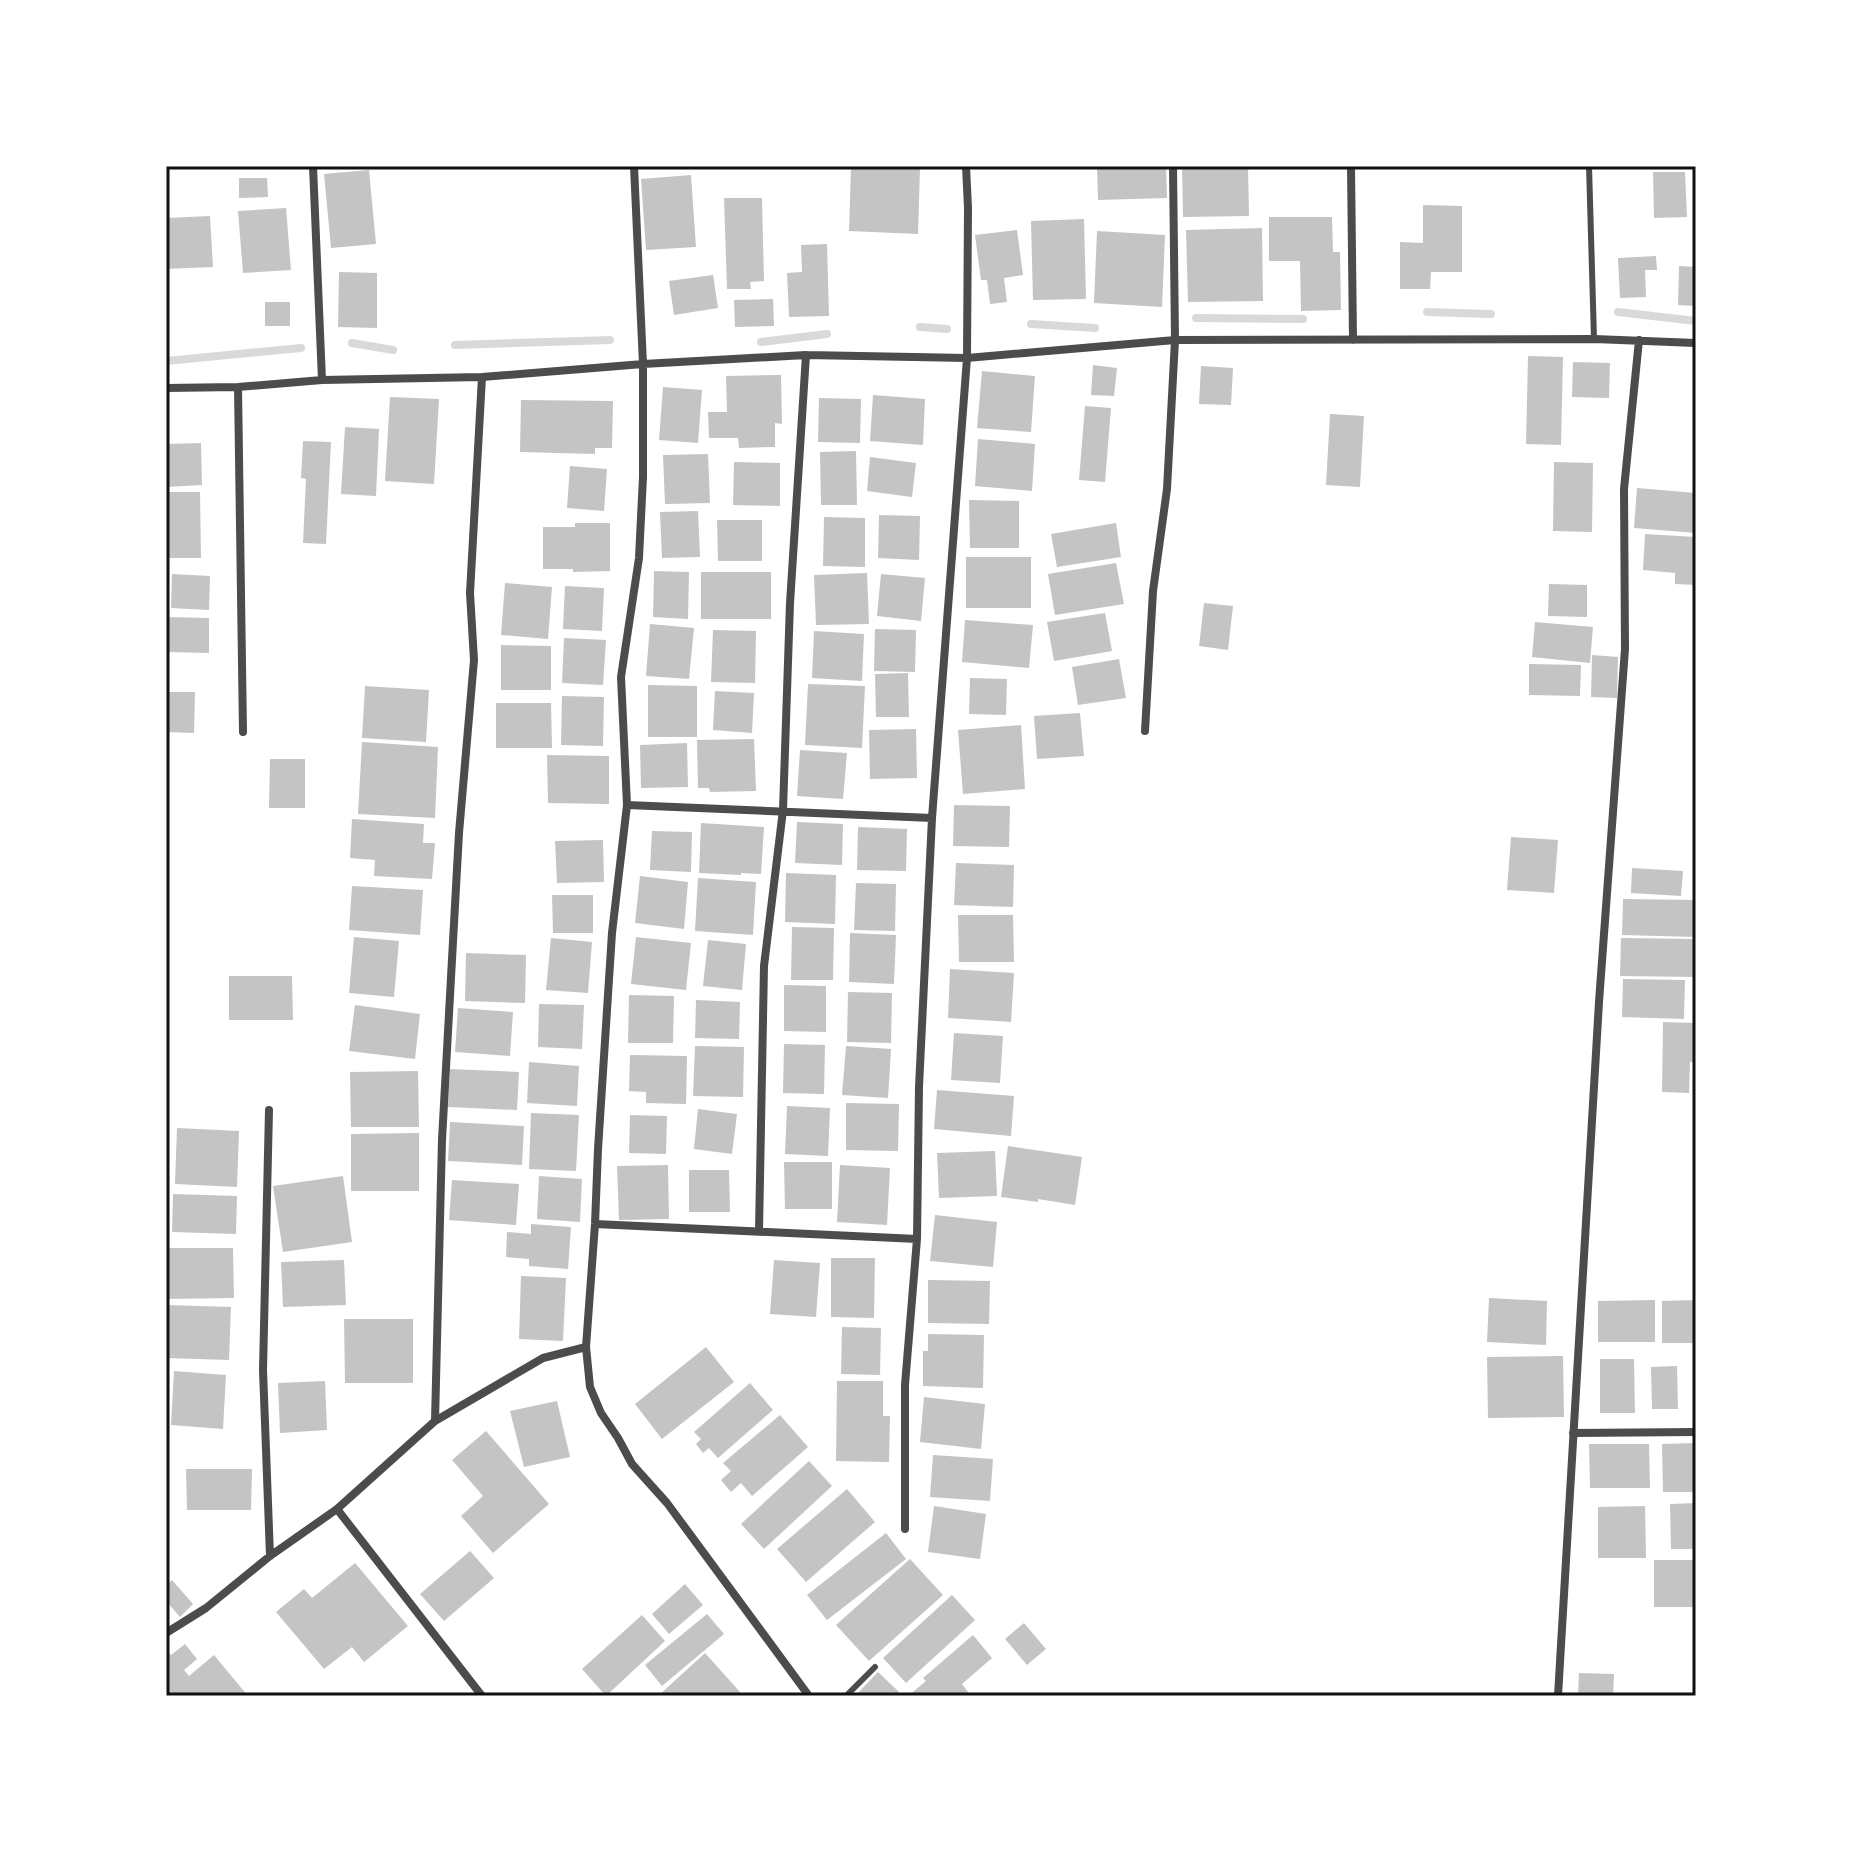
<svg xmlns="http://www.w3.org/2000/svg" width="1862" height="1862" viewBox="0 0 1862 1862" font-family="'PT Sans',sans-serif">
  <rect width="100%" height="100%" fill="#fff"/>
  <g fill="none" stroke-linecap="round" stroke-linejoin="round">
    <!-- stream -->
    <path stroke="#d9d9d9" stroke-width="8" d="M1427,312L1491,314
      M1618,312L1696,321
      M1196,318L1303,319
      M1031,324L1095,328
      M920,327L947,329
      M761,342L827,334
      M352,343L393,350
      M455,345L610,340
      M166,361L301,348"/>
  </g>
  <!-- building -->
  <path fill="#c4c4c4" d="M1097,166H1166L1167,198L1098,200Z
    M1182,166H1248L1249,216L1183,217Z
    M851,167L920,169L918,234L849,231Z
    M369,170L376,244L331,248L324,174Z
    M1653,172H1685L1687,217L1654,218Z
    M691,175L696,247L646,250L641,179Z
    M239,178H267L268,197L239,198Z
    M724,198H762L764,281L750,282L751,289H727Z
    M1423,205L1462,206V272H1431L1430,289H1400V242L1423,243Z
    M286,208L291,270L243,273L238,211Z
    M210,216L213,267L166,269V218Z
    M1269,217H1332L1333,252H1340L1341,310L1301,311L1300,261H1269Z
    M1084,219L1086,299L1033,300L1031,221Z
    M1262,228L1263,301L1188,302L1186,230Z
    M1017,230L1023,275L1004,278L1007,302L990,304L987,280H981L975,235Z
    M1097,231L1165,235L1162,307L1094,303Z
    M827,244L829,316L789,317L787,273L802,272L801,245Z
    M1656,256L1657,270H1645L1646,297L1620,298L1618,258Z
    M1679,266L1696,267V306L1678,305Z
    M339,272L377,273V328L338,327Z
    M713,275L718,308L674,315L669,281Z
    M773,299L774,326L735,327L734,300Z
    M265,302H290V326H265Z
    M1528,356L1563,357L1561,445L1526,444Z
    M1573,362L1610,363L1609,398L1572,397Z
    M1093,365L1117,368L1114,396L1091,395Z
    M1201,366L1233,368L1231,405L1199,404Z
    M982,371L1035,376L1031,432L977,428Z
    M781,375L782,424L775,423V447L739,448L738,438H709L708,412H727L726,376Z
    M663,387L702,390L698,443L659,440Z
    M873,395L925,399L923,445L870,441Z
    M390,397L439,399L434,484L385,481Z
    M819,398L861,399L860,443L818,442Z
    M521,400L613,401L612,448H595V454L520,452Z
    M1085,406L1111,408L1105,482L1079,480Z
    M1330,414L1364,416L1360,487L1326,485Z
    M345,427L379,429L376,496L341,494Z
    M978,439L1035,444L1032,491L975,486Z
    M303,441L331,442L326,544L303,543L306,479L301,478Z
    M201,443L202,485L166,487V444Z
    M856,451L857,505H821L820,452Z
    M708,454L710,503L665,504L663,455Z
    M870,457L916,463L912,497L867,491Z
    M734,462L780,463V506L733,505Z
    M1554,462L1593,463L1592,532L1553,531Z
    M570,466L607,469L604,511L567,508Z
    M1637,488L1696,493V533L1634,528Z
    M166,492H200L201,558H166Z
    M969,500L1019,501V548H970Z
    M698,511L700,557L662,558L660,512Z
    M879,515L920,516L919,560L878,558Z
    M824,517L865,518V567L823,566Z
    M717,520H762V561H718Z
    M575,523H610V571L573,572V569H543V527H575Z
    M1116,523L1121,557L1057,567L1051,534Z
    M1645,534L1696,537V585L1675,584V573L1643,570Z
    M966,557H1031V608H966Z
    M1116,563L1124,604L1055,615L1048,574Z
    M654,571L689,572L688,619L653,617Z
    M701,572H771V619H701Z
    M867,573L869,624L816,625L814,575Z
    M172,574L210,576L209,610L171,608Z
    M881,574L925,578L921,621L877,616Z
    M505,583L552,587L548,639L501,635Z
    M1549,584L1587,585V617L1548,616Z
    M565,586L604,588L602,631L563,629Z
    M1204,603L1233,606L1228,650L1199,646Z
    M1105,613L1112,651L1054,661L1047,622Z
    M166,617L209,618V653L166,652Z
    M965,620L1033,625L1029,668L962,662Z
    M1535,622L1593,627L1590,663L1532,657Z
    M650,624L694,628L689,679L646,676Z
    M875,629L916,630L915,672L874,671Z
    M713,630L756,631L755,683L711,682Z
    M814,631L864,634L862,681L812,678Z
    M564,638L606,640L603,685L562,683Z
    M501,645L551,646V690H501Z
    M1592,655L1618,657L1617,698L1591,697Z
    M1119,659L1126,698L1078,705L1072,667Z
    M1529,664L1581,665L1580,696L1529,695Z
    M908,673L909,717H876L875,674Z
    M970,678L1007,679L1006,715L969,714Z
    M808,684L865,686L862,748L805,745Z
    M648,685L697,686V737H648Z
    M365,686L429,690L426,742L362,738Z
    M715,691L754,693L752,733L713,730Z
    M166,692H195L194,733L166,732Z
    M562,696L604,697L603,746L561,745Z
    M496,703H551L552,748H496Z
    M1080,713L1084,756L1037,759L1034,716Z
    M1021,725L1025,789L963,794L958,730Z
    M916,729L917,778L870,779L869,730Z
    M754,739L756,791L710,792L709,788H698L697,740Z
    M362,742L438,747L435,818L358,814Z
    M687,743L688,787L641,788L640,745Z
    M800,750L847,753L843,799L797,796Z
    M547,755L609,756V804L548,803Z
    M270,759H305V808H269Z
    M954,805L1010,806L1009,847L953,846Z
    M352,819L424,824L423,843H435L432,879L374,876L375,860L350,858Z
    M797,822L843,824L842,865L795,863Z
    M701,823L764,827L761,874L741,873V875L699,873Z
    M858,827L907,829L906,871L857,870Z
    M652,831L692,832L691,872L650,870Z
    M1511,837L1558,840L1554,893L1507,890Z
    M603,840L604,882L557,883L555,841Z
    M956,863L1014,865L1013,907L954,905Z
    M1632,868L1683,871L1681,896L1631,893Z
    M786,873L836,875L835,924L785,922Z
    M640,876L688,882L684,929L635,923Z
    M698,878L756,882L753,935L695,931Z
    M856,883L896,884L895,931L854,930Z
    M352,886L423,890L420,935L349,930Z
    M552,895H593V933H553Z
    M1623,899L1696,900V937L1622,935Z
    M958,915H1013L1014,962H959Z
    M792,927L834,928L833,980H791Z
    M850,933L896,935L894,984L849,982Z
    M354,937L399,941L394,997L349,993Z
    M636,937L691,943L686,990L631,984Z
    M551,938L592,942L588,993L546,990Z
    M1621,938L1696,939V977L1620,976Z
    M708,940L746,944L742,990L703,986Z
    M466,953L526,955L525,1003L465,1001Z
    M950,969L1014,973L1011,1022L948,1018Z
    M229,976H292L293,1020H229Z
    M1623,979L1685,980L1684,1019L1622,1017Z
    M784,985L826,986V1032L784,1031Z
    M848,992L892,993L891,1043L847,1042Z
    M629,995L674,996L673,1043H628Z
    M696,1000L740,1002L739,1039L695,1038Z
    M539,1004L584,1005L582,1049L538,1047Z
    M355,1005L420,1014L415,1059L349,1051Z
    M458,1008L513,1012L510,1056L455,1052Z
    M1663,1022L1696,1023V1062H1690L1689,1093L1662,1092Z
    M954,1033L1003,1036L1000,1083L951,1080Z
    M784,1044L825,1045L824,1094L783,1093Z
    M695,1046L744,1047L743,1097L693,1096Z
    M846,1046L891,1049L888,1098L842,1095Z
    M630,1055L687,1056L686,1104L646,1103V1092L629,1091Z
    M529,1062L579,1066L577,1106L527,1103Z
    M450,1069L519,1072L517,1110L448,1107Z
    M418,1071L419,1127H351L350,1072Z
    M937,1090L1014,1096L1011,1136L934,1129Z
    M846,1103L899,1104L898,1151L846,1150Z
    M787,1106L830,1108L828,1156L785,1154Z
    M698,1109L737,1114L732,1154L694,1149Z
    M531,1113L579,1115L576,1171L529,1169Z
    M630,1115L667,1116L666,1154L629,1153Z
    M450,1122L524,1126L522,1165L448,1161Z
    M177,1128L239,1131L237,1187L175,1184Z
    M419,1133V1191H351V1134Z
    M1008,1146L1082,1157L1075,1205L1038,1199V1202L1001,1197Z
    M995,1151L997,1196L939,1198L937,1153Z
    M784,1162H832V1209H785Z
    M668,1165L669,1219L619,1220L617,1166Z
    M840,1165L890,1168L887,1225L837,1222Z
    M689,1170H729L730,1212H689Z
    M343,1176L352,1242L283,1252L273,1186Z
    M539,1176L582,1179L580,1222L537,1219Z
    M452,1180L519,1184L516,1225L449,1220Z
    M173,1194L237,1196L236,1234L172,1232Z
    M935,1215L997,1222L993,1267L930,1261Z
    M531,1224L571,1227L568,1269L529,1266V1259L506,1257L507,1232L531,1234Z
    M166,1248H233L234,1298L166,1299Z
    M831,1258H875L874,1318L831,1317Z
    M344,1260L346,1305L283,1307L281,1262Z
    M774,1260L820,1263L816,1317L770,1314Z
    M521,1276L566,1278L563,1341L519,1339Z
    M928,1280L990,1281L989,1324L928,1323Z
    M1489,1298L1547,1301L1546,1345L1487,1342Z
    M1655,1300V1342H1598V1301Z
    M1696,1300V1343H1662V1301Z
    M167,1305L231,1307L229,1360L166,1358Z
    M344,1319H413V1383H345Z
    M842,1327L881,1328L880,1375L841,1374Z
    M928,1334L984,1335L983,1388L923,1386V1351H928Z
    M706,1347L734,1382L662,1439L635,1404Z
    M1563,1356L1564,1417L1488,1418L1487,1357Z
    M1600,1359H1634L1635,1413H1600Z
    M1677,1366L1678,1409H1652L1651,1367Z
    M174,1371L226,1375L223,1429L171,1425Z
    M325,1381L327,1430L280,1433L278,1383Z
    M837,1381H883V1416H890L889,1462L836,1461Z
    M750,1383L773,1410L718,1458L709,1448L703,1453L696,1444L701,1439L694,1432Z
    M924,1397L985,1404L981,1449L920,1442Z
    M557,1401L570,1457L524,1467L510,1411Z
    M780,1415L808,1447L752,1496L741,1483L731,1492L721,1480L731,1471L723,1463Z
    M486,1431L549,1504L493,1553L461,1516L483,1496L452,1460Z
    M1696,1443V1492H1663L1662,1444Z
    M1589,1444H1649L1650,1488H1590Z
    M933,1455L993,1459L990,1501L930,1497Z
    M809,1461L832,1486L764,1549L741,1524Z
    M186,1469H252L251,1510H187Z
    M847,1489L875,1522L806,1582L777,1549Z
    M1696,1503V1549H1671L1670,1504Z
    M934,1506L986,1514L980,1559L928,1552Z
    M1645,1506L1646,1558H1598V1507Z
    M886,1533L906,1559L827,1620L807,1595Z
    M470,1551L494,1578L444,1621L420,1594Z
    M910,1559L943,1595L869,1661L836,1625Z
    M1654,1560H1696V1607H1654Z
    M355,1563L408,1626L364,1662L352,1647L324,1669L276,1612L304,1589L312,1598Z
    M172,1580L193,1604L180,1617L166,1601V1585Z
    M685,1584L703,1605L669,1634L652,1614Z
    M952,1595L975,1620L906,1683L883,1658Z
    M707,1614L724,1634L662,1686L645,1665Z
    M642,1615L665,1641L606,1696L582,1669Z
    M1024,1623L1046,1649L1027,1665L1005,1639Z
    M973,1635L992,1658L962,1684L971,1696H908L926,1681L923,1678Z
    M185,1644L197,1659L184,1670L189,1676L214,1655L248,1696H166V1649L171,1655Z
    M705,1653L740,1692L736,1696H658Z
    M878,1672L899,1692L896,1696H855Z
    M1579,1673L1614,1674L1613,1696H1578Z"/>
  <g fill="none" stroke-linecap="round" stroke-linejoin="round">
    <!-- service -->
    <path stroke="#4c4c4c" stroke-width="6" d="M1589,166L1594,339
      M846,1696L875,1667"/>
    <!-- minor -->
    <path stroke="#4c4c4c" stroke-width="8" d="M313,166L322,380
      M634,166L643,364V477L639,558L621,677L627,805L612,933L598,1149L595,1224L586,1347L590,1387L601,1413L618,1438L632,1464L667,1503L809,1696
      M1351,166L1353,340
      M238,387L243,732
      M166,388L238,387L322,380L482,377L643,364L806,355L967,358L1175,340L1594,339L1696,343
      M1145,731L1153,591L1167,489L1175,340L1173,166
      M627,805L932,818
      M269,1110L263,1370L270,1556
      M595,1224L917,1239
      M759,1231L764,966L783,810L790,603L806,355
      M435,1421L442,1140L459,833L474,660L470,593L482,377
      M1573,1433L1696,1432
      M337,1509L482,1696
      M905,1529V1385L917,1239L919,1087L932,818L967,358L968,208L966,166
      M166,1633L206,1608L270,1556L337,1509L435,1421L543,1358L586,1347
      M1558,1696L1599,1002L1625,649L1624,489L1639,340"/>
  </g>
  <!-- border -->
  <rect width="1862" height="1862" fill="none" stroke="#ffffff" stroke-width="336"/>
  <rect x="168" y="168" width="1526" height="1526" fill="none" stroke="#111" stroke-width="3"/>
</svg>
